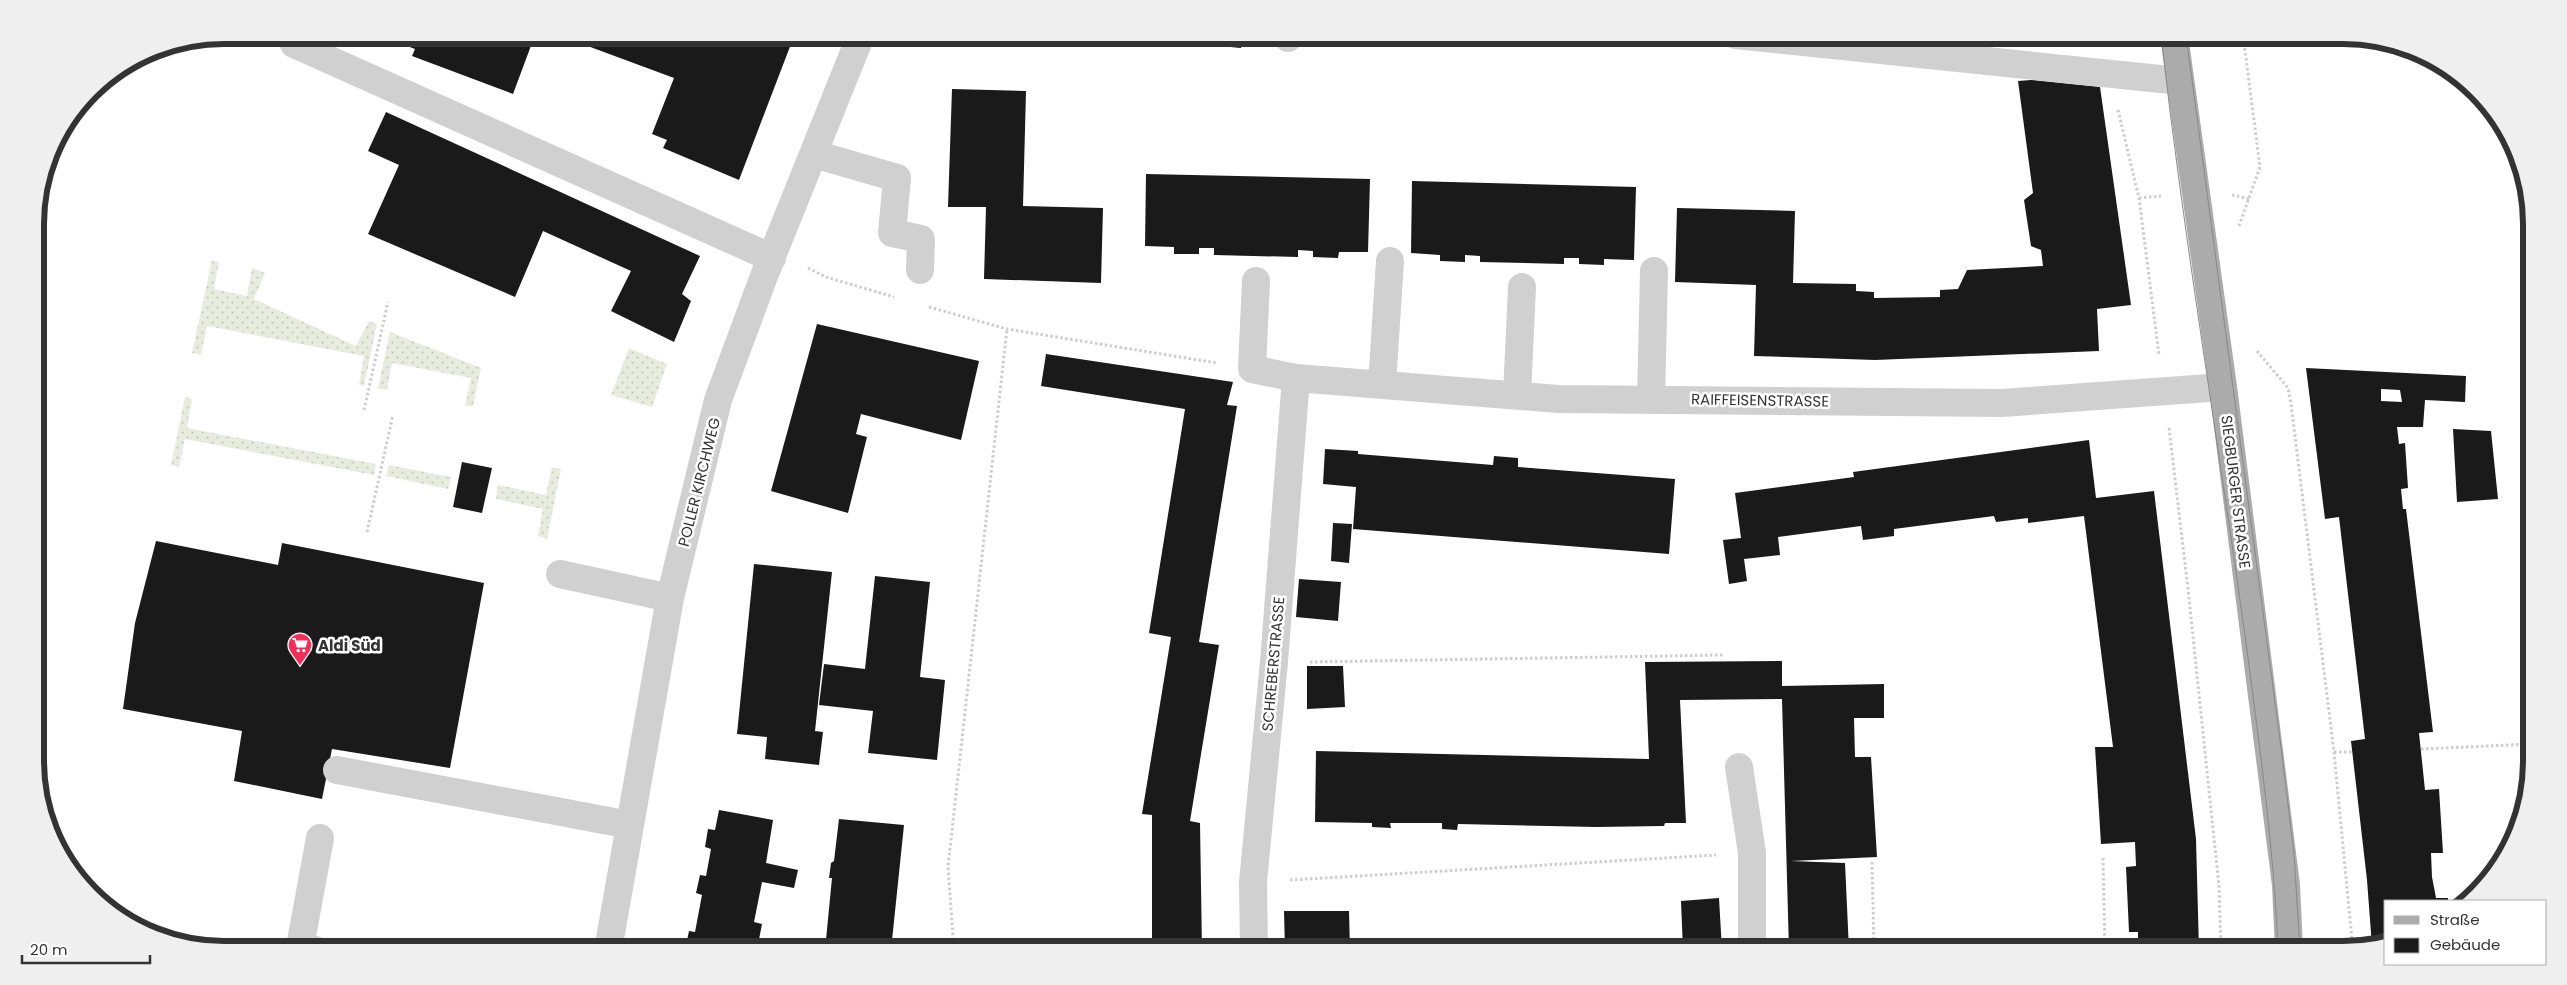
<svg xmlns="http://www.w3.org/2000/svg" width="2567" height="985" viewBox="0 0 2567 985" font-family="Poppins,sans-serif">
  <defs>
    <pattern id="grass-dots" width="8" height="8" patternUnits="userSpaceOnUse" patternTransform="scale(1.25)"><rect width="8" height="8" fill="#e8ecde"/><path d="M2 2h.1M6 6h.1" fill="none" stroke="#c7cbbf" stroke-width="1.8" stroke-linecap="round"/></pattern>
  </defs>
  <rect width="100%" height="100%" fill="#fff"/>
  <!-- grass -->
  <path fill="url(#grass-dots)" d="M212,260L219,262L214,289L247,296L252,268L265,273L254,299L356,346L369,321L377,324L364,386L359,385L364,356L207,326L201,355L192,353Z
    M390,332L481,368L473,406H465L471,378L392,363L387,390L378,388Z
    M629,348L667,364L652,407L611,395Z
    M185,397L192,399L187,428L376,464L374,475L185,439L179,467L171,465Z
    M389,465L451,477L448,489L386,476Z
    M552,467L561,469L547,539L538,536L543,509L496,499L498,485L546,495Z"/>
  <!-- building -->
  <path fill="#1a1a1a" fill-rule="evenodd" d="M378,35H535L513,94L412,56L415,49Z
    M558,35H770L791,44L739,180L663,148L667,140L652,134L674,78Z
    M1179,35H1243L1241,48L1178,42Z
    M2031,80L2100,87L2131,305L2097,309L2099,351L1875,360L1754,356L1756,285L1675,282L1677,208L1795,211L1793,283L1856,284V291L1874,292V298L1940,297V290L1958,289L1967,270L2043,266L2041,250L2031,246L2024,200L2033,193L2018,81Z
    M952,89L1026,91L1023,206L1103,208L1101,283L984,279L986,207H948Z
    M386,112L700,256L682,294L691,301L674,342L611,311L631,271L543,231L515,297L368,234L399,165L368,151Z
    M1146,174L1370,179L1368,252H1339L1338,258L1313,257V251L1298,250V257L1214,255V248H1199V254H1174V247L1145,246Z
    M1412,181L1636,187L1634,260L1604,259V265L1579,264V258H1564V264L1480,262V256L1465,255V262L1440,261V255L1411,253Z
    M817,324L979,361L961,440L861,414L856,434L867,437L848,513L771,491Z
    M1046,354L1233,382L1227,405L1237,406L1199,642L1219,645L1190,821L1200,823L1202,950H1152V815L1142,814L1171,637L1149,633L1185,409L1041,386Z
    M2306,368L2466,376L2465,402L2425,400L2423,427H2397L2399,444L2405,443L2408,488L2401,489L2403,509H2406L2433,732L2419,733L2425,790L2439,789L2443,853H2431L2432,877L2436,898H2448V901H2386V944L2372,946L2367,880L2351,741L2365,739L2339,517L2325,519ZM2381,389L2400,390L2402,402L2381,401Z
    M2453,429L2491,431L2498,499L2457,502Z
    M2089,440L2096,498L2154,491L2196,839L2199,950H2138V932H2129L2126,867L2136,866L2135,842L2101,844L2095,747H2113L2084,516L2028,523V518L1996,522L1994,516L1894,529V536L1863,540L1861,526L1778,537L1780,555L1744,559L1747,581L1729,584L1723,540L1741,538L1735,493L1854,477L1853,472Z
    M1325,449L1358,451V454L1493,465L1494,456L1518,458V467L1675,479L1669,554L1353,529L1356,487L1323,484Z
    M462,462L492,468L482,513L453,507Z
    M1333,523L1352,524L1349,563L1331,561Z
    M156,541L278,565L282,543L484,583L450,768L332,749L322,799L234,781L242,731L123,709L135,623Z
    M754,564L832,572L815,731L823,732L819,765L765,759L767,737L737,734Z
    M875,576L930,582L920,677L945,680L937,760L868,753L873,711L819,705L824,664L865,669Z
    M1299,579L1341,582L1338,621L1296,617Z
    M1782,661V686L1884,684V718H1854L1855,757H1871L1877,857L1791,861L1845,863L1849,950H1789L1782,699L1680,700L1686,823H1665L1664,826L1596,827L1458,824L1457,830L1442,829V823H1390L1391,828L1372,827V823L1315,822L1316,751L1649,759L1645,662Z
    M1307,666H1343L1345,707L1307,709Z
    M719,810L773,820L766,863L798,870L794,888L762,882L754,922L762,924L757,950H685L689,931L695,932L702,895L696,893L700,875L706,876L711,849L705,847L708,829L715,830Z
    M839,819L904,825L891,950H825L832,878H829L831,863L834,861Z
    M1719,898L1722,950H1683L1681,901Z
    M1284,911H1349L1350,950H1285Z"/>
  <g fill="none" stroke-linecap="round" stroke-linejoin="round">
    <!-- path -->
    <path stroke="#cdcdcd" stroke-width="3" stroke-dasharray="2.5 2.5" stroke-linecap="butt" d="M2118,110L2139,198L2159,355
      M2232,195L2250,199
      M2139,198L2161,196
      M2239,226L2260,167L2243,35
      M808,268L826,277L894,297
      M929,307L1007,329L1217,363
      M2257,351L2288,388L2291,404L2334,752L2353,950
      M364,410L388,302
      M2169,428L2188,589L2219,886L2221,950
      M367,532L393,415
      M1310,662L1724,655
      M2421,749L2532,744
      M2334,752H2352
      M2103,858L2105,950
      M1872,862L1874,950
      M1290,880L1716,855
      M954,950L948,867L1007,329"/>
    <!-- minor -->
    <path stroke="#d0d0d0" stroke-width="28" d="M1735,35L2180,81
      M1288,38V35
      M294,44L772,258
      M814,154L897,178L892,233L921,239L920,270
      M1256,281L1252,369L1296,378L1559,399L2002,403L2223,387
      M1382,385L1390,261
      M1517,395L1522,287
      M1651,400L1654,271
      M560,574L670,598
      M1739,767L1752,853V950
      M337,770L630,825
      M315,950L300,947L320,838
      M608,950L670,598L718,400L764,276L861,35
      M1254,950L1253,882L1274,662L1296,378"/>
    <!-- major -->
    <path stroke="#ababab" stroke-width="28" d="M2174,35L2223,387L2286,885L2289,950"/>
    <!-- tram -->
    <path stroke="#888" stroke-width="1" d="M2161,35C2184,241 2219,445 2247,650C2260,750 2274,849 2278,950
      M2186,35L2282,755L2294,854L2300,950"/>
  </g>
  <!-- icons -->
  <defs>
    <symbol id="supermarket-pin" viewBox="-11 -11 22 30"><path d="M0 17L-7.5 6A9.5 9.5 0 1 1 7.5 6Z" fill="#f02e58" stroke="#fff"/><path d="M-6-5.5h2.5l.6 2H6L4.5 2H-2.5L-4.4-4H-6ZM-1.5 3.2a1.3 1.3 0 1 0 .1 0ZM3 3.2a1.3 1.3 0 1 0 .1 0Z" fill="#fff"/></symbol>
  </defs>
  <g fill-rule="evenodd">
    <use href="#supermarket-pin" x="286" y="631" width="28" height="38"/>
  </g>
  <g text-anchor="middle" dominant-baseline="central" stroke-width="5" stroke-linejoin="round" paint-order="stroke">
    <!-- street labels -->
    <g font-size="15" fill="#333" stroke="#fff">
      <text transform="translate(1760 400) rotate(1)">RAIFFEISENSTRASSE</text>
      <text transform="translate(699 482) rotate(-76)">POLLER KIRCHWEG</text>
      <text transform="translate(2236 492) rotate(83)">SIEGBURGER STRASSE</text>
      <text transform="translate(1273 664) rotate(-85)">SCHREBERSTRASSE</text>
    </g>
    <!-- poi labels -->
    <g font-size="15" font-weight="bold" fill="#333" stroke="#fff" text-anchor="start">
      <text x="318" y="645">Aldi Süd</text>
    </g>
  </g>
  <!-- crop -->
  <path d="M0 0H2567V985H0ZM224 44H2343A180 180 0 0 1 2523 224V761A180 180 0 0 1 2343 941H224A180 180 0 0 1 44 761V224A180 180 0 0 1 224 44Z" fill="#efefef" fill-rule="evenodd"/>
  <path fill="none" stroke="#333" stroke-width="6" d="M224 44H2343A180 180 0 0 1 2523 224V761A180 180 0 0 1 2343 941H224A180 180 0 0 1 44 761V224A180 180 0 0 1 224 44Z"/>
  <!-- legend -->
  <rect x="2384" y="900" width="162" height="65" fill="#ffffff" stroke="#adadad"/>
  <rect x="2394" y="916" width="25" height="8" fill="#ababab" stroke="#adadad"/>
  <text x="2430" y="925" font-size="15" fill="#333333">Straße</text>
  <rect x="2394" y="938" width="25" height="15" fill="#1a1a1a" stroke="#adadad"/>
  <text x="2430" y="950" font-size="15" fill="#333333">Gebäude</text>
  <!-- scale -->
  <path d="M22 955v8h128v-8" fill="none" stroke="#333333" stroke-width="2.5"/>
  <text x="30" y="955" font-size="15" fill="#333333" stroke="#ffffff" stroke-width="4" paint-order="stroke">20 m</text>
</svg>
